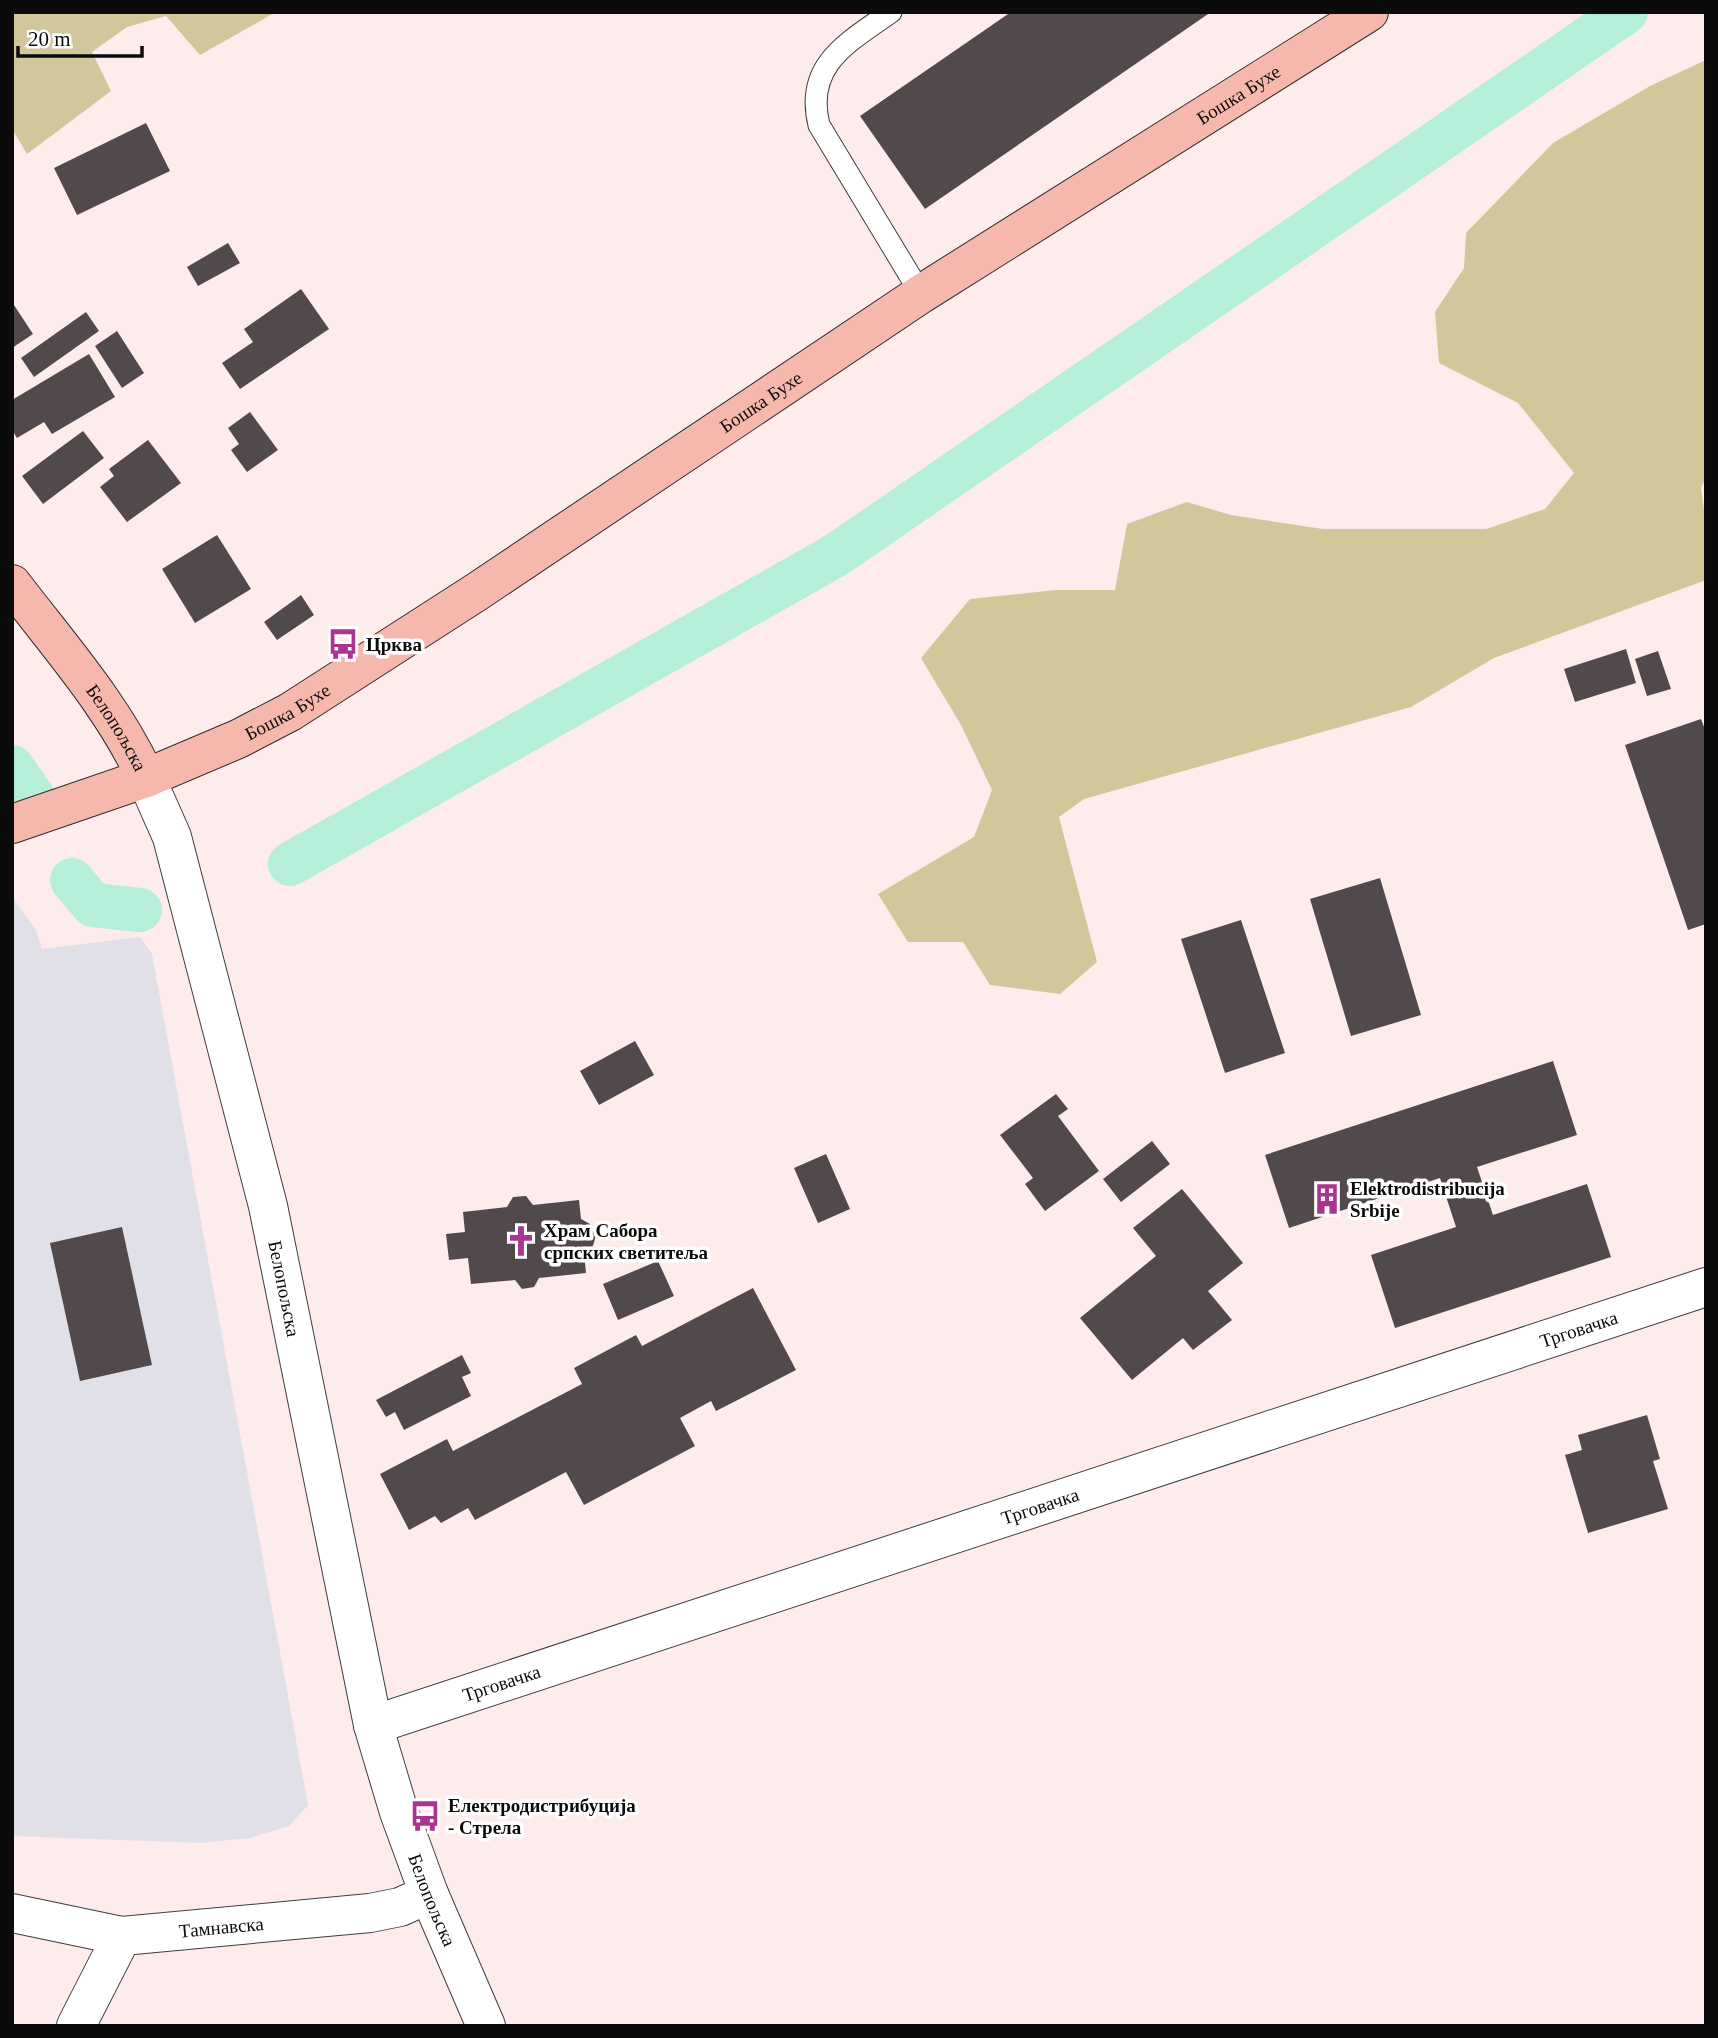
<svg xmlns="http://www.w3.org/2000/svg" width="1718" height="2038" viewBox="0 0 1718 2038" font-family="'Times New Roman',serif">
  <rect width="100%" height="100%" fill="#fdeceb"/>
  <!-- industrial -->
  <path fill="#e1e0e9" d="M12,896L36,930L42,949L140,937L152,954L308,1805L289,1826L250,1838L201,1843L12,1836Z"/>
  <!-- forest -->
  <path fill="#d2c79a" d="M12,12H276L200,55L166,16L127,27L92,52L111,91L27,154L12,129Z
    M1706,60V478L1701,488L1706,525V580L1494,658L1411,707L1084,799L1059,817L1097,962L1060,994L990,985L963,942H908L878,894L974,837L992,790L961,725L921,658L970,599L1055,590H1115L1127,524L1187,502L1231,515L1323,529H1486L1545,509L1574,473L1518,403L1439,363L1435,312L1464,268L1466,233L1553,143L1650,86Z"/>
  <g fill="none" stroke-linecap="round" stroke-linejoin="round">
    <!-- canal -->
    <path stroke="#b5efda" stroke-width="44" d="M12,767L33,797
      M290,864L836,555L1626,12
      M72,880L93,905L140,910"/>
  </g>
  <!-- building -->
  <path fill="#52494c" d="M1011,12H1211L925,209L860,116Z
    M146,123L170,171L77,215L54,168Z
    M228,243L240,263L198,286L187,267Z
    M301,289L329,329L240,389L222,363L253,342L244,329Z
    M12,302L33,334L12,348Z
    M86,312L99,331L34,377L21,358Z
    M117,331L144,373L122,388L95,346Z
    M89,354L115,397L52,434L44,422L17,438L12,430V400Z
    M250,412L278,450L247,472L231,450L239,444L228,428Z
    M83,431L104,458L43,504L22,476Z
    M148,440L181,483L127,522L100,487L114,476L109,469Z
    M217,535L251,589L195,623L162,569Z
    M301,595L314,615L277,640L264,622Z
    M1626,649L1636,683L1575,702L1564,669Z
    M1658,651L1671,689L1647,696L1635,659Z
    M1701,719L1706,732V924L1688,930L1625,745Z
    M1380,878L1421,1015L1351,1036L1310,899Z
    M1241,920L1285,1053L1225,1073L1181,939Z
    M635,1041L654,1075L599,1105L580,1071Z
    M1553,1061L1577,1135L1477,1167L1493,1215L1587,1184L1611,1257L1395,1328L1371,1255L1456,1227L1440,1178L1289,1228L1265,1155Z
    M1056,1094L1068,1109L1058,1116L1099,1171L1045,1211L1025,1184L1033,1178L1000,1135Z
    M1152,1141L1170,1164L1121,1202L1103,1179Z
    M826,1154L850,1209L818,1223L794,1168Z
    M1182,1189L1243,1263L1208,1291L1232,1320L1193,1350L1183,1338L1132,1380L1080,1318L1156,1256L1133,1228Z
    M526,1196L533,1205L579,1200L581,1219L590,1224L596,1235L593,1246L584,1253L586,1273L539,1278L534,1287L522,1289L515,1280L471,1284L468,1258L449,1260L446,1234L465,1232L463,1212L507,1207L513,1197Z
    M122,1227L152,1365L80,1381L50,1243Z
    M658,1261L674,1296L618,1320L603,1284Z
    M753,1288L796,1370L716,1411L711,1401L680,1418L695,1446L584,1505L566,1472L475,1520L468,1508L441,1523L435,1516L409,1530L380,1474L447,1439L453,1451L582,1384L574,1368L636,1335L642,1346Z
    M462,1355L471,1373L462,1377L471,1396L404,1430L395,1412L386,1417L376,1400Z
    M1647,1415L1660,1459L1653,1461L1668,1509L1588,1533L1565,1455L1582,1450L1578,1435Z"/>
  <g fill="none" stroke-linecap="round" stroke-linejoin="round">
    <defs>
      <path id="lane" d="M891,12C849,42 804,64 819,125L921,294"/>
      <g id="street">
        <path id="s1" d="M146,778L172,837L268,1206L373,1725L399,1812L429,1894L486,2026"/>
        <path id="s2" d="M373,1725L1706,1287"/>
        <path id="s3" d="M12,1913L122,1936L370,1913L400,1907L429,1894"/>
        <path d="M76,2026L122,1936"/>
      </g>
      <g id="secondary">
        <path id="s4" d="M12,584C60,647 113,706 146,778"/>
        <path id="s5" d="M12,824L146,778L238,739L290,712L475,593L921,294L1369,12"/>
      </g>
    </defs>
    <!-- lane casing -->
    <use href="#lane" stroke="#3e3e3e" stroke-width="23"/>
    <!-- street casing -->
    <use href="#street" stroke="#3e3e3e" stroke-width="40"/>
    <!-- secondary casing -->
    <use href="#secondary" stroke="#2d2d2d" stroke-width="40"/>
    <!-- lane -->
    <use href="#lane" stroke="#fff" stroke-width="21"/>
    <!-- street -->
    <use href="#street" stroke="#fff" stroke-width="38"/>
    <!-- secondary -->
    <use href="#secondary" stroke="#f6b8ad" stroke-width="38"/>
  </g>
  <!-- icons -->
  <defs>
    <symbol id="bus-bare" viewBox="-9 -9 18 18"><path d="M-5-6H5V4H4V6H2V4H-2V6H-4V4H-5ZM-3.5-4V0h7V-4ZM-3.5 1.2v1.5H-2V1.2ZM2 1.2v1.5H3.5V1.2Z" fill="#ab3391" stroke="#fff" stroke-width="2.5" paint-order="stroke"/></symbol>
    <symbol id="building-bare" viewBox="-9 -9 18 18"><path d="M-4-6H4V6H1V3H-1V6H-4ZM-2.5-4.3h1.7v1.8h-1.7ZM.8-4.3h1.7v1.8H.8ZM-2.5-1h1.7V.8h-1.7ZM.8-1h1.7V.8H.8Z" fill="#ab3391" stroke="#fff" stroke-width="2.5" paint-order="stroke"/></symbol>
    <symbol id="church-bare" viewBox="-9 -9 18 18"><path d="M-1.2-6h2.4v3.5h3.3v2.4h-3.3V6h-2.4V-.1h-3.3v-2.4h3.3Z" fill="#ab3391" stroke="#fff" stroke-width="2.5" paint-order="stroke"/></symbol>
  </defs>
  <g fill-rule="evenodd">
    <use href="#bus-bare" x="321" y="622" width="44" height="44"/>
    <use href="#building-bare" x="1305" y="1177" width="44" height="44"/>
    <use href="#church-bare" x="499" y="1219" width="44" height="44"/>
    <use href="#bus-bare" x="403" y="1794" width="44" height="44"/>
  </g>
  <g text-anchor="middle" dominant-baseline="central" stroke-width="7" stroke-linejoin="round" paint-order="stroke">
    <!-- street labels -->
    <g font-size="19" fill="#0b0b0b" stroke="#fff">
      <text stroke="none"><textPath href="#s5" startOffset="1432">Бошка Бухе</textPath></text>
      <text stroke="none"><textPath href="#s5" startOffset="864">Бошка Бухе</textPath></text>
      <text stroke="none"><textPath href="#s5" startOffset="298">Бошка Бухе</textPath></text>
      <text stroke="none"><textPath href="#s4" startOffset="178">Белопољска</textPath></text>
      <text stroke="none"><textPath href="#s1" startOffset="530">Белопољска</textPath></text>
      <text stroke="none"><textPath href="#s2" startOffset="1269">Трговачка</textPath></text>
      <text stroke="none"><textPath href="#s2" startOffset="702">Трговачка</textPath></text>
      <text stroke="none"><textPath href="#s2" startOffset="135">Трговачка</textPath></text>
      <text stroke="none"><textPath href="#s1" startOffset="1160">Белопољска</textPath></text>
      <text stroke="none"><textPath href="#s3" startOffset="212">Тамнавска</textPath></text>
    </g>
    <!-- poi labels -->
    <g font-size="19" font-weight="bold" fill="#0b0b0b" stroke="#fff" text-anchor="start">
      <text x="366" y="644">Црква</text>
      <text x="1350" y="1188">Elektrodistribucija<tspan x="1350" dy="22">Srbije</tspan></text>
      <text x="544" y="1230">Храм Сабора<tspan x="544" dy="22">српских светитеља</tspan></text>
      <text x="448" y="1805">Електродистрибуција<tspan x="448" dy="22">- Стрела</tspan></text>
    </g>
  </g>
  <!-- border -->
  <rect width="1718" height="2038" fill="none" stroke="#0b0b0b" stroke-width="28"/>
  <!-- scale -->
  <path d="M18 46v10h124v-10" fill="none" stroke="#0b0b0b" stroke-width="3.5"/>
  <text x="28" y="46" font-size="21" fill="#0b0b0b" stroke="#ffffff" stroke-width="5" paint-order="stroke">20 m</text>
</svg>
